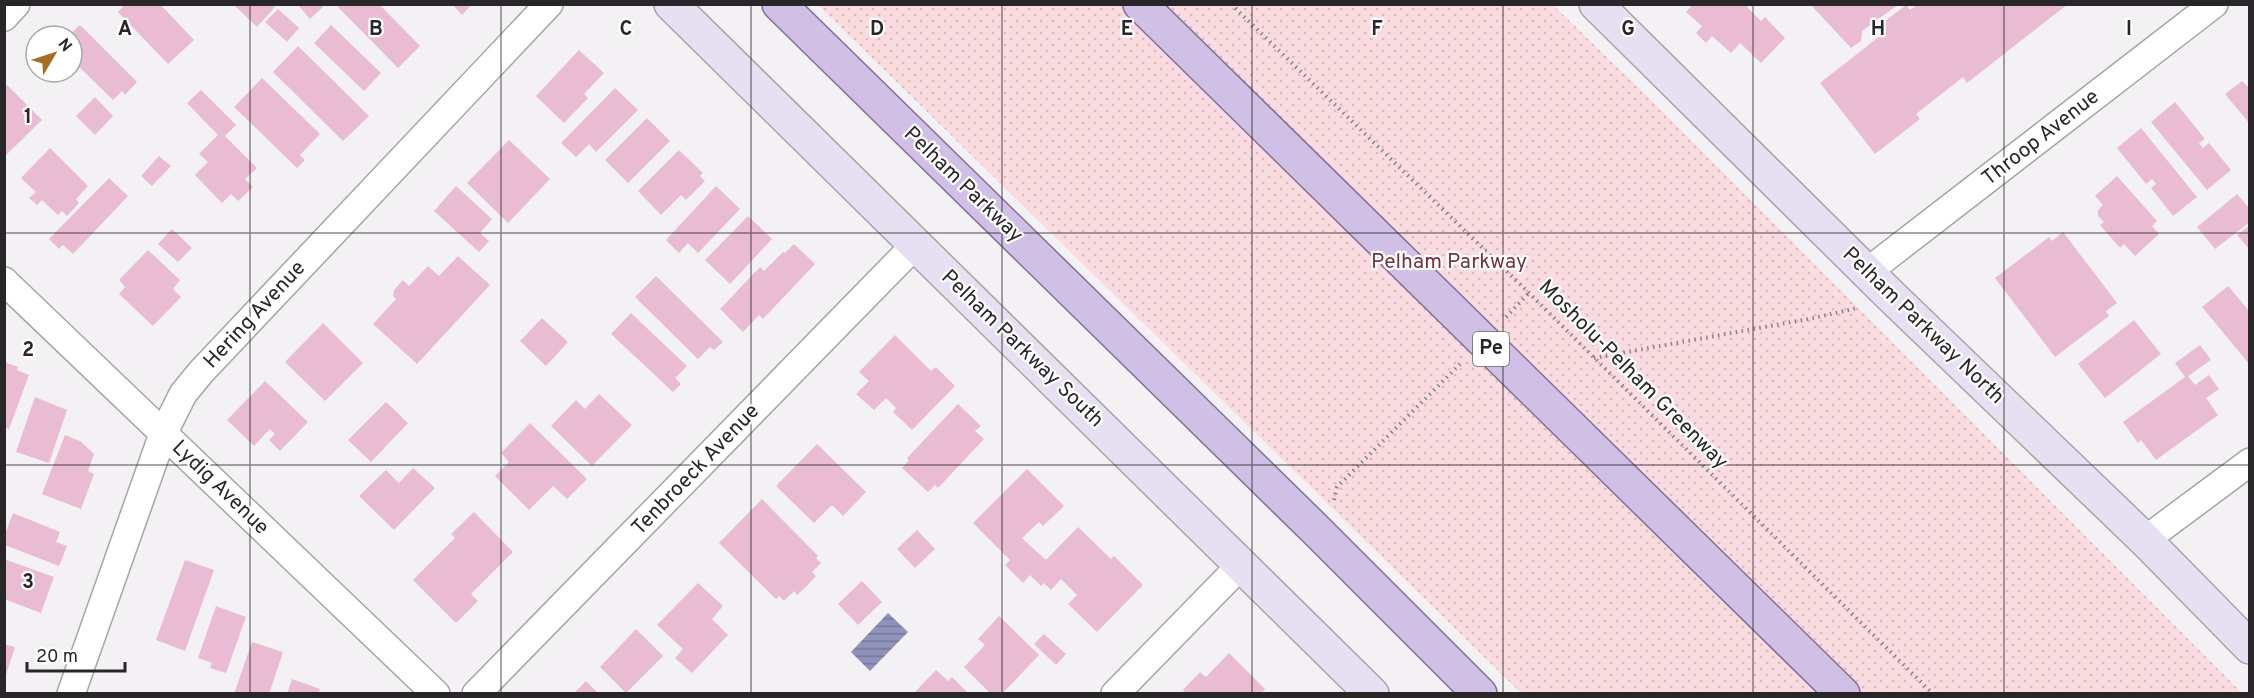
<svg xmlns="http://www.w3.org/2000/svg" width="2254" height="698" viewBox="0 0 2254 698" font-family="Overpass,sans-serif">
  <defs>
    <pattern id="park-dots" width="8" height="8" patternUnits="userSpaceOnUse" patternTransform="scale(1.5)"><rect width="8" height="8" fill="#fadbe0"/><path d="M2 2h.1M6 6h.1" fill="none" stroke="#d6bcc0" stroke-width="1.8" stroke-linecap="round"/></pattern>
    <pattern id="water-rules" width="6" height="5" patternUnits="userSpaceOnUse" patternTransform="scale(1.5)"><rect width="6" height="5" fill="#9092bb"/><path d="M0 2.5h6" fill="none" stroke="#767798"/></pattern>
  </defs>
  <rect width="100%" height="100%" fill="#f4f1f4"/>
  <!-- park -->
  <path fill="url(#park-dots)" d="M818,5H1553L1647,96L2242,693H1521Z"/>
  <!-- water -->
  <path fill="url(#water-rules)" d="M888,613L908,632L870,671L851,652Z"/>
  <!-- building -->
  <path fill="#e9bcd3" d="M125,4H160L194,40L168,64L118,12Z
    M233,4H272L275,7L257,27Z
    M297,4H321L323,7L310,19Z
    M335,4H379L420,46L398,68Z
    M452,4H472L462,15Z
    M1693,4H1750L1747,7L1761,21L1765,17L1785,38L1761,63L1740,43L1731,53L1712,36L1706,43L1696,33L1702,26L1686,12Z
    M1810,4H1899L1862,31L1861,41L1851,48Z
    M1918,4H2068L1967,83L1963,77L1916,114L1920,119L1875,154L1820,83L1885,32L1880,25L1906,5L1910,10Z
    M278,9L299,28L287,42L265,22Z
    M80,25L137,82L125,95L122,91L113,100L72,60V36H68Z
    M331,25L381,73L364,91L314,43Z
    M298,46L369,116L343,141L273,72Z
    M579,50L604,73L584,94L588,98L564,123L536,96Z
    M262,78L320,134L300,155L305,160L297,168L234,107Z
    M2242,81L2247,86L2250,84V124L2225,94Z
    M7,85L42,120L4,157V87Z
    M615,88L638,110L596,152L589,144L576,157L561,143Z
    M201,90L236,125L225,136L257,168L245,179L253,187L238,201L231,194L222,203L195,175L208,162L199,154L218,135L187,103Z
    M95,97L113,116L95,135L76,116Z
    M2175,102L2205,139L2199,143L2203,148L2209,143L2231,170L2207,190L2151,122Z
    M647,118L670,141L628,183L605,160Z
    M2141,128L2197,197L2173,216L2151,188L2156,184L2152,179L2146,184L2117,148Z
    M509,140L550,179L508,223L467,183Z
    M50,148L88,186L76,199L79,203L67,216L62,211L58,215L42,200L37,205L29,198L36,192L21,178Z
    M679,150L703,173L700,176L705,181L686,200L681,195L661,215L638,191Z
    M159,156L171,166L152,186L141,176Z
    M2117,176L2157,221L2152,226L2159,234L2135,256L2124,244L2120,248L2100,225L2104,222L2098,216V210L2103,205L2095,196Z
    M109,178L128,196L73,254L63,245L59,249L49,239Z
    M456,186L492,219L480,233L489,241L479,252L434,211Z
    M716,186L740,209L698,253L688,243L679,253L666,240Z
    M2237,194L2250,209V222L2215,249L2197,227Z
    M748,216L772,239L730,284L705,260Z
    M2250,225V250L2237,235Z
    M172,229L192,248L178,262L158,244Z
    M2063,232L2117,303L2106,311L2109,316L2055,357L1995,278L2049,237L2052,241Z
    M794,244L815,264L763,319L759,315L743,332L720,309L760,267L764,271L783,252L785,253Z
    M148,250L180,280L173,289L181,297L153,326L119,294L125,287L119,280Z
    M458,256L490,285L417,364L373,324L396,299L393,296L394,290L403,280L409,286L428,266L439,276Z
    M656,276L723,342L714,350L710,347L698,359L635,297Z
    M2228,286L2250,312V365L2202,307Z
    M631,313L687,366L675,378L681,384L673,392L611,334Z
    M542,318L568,342L546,366L520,341Z
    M2134,320L2161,354L2105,398L2078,364Z
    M323,323L363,363L325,401L285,362Z
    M895,335L931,371L936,367L955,386L912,430L893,412L896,408L886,398L874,410L856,394L869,381L859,372Z
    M2200,345L2211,360L2188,376L2195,385L2209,375L2219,389L2206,398L2218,415L2156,460L2141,440L2138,443L2123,422L2185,377L2175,363Z
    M4,362L18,367L17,370L29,375L9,429L4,427Z
    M265,381L308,422L280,451L269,440L275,434L270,429L254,446L227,420Z
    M599,394L632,425L592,466L551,426L576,400L585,409Z
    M35,397L67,410L49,463L16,452Z
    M386,402L408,423L371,462L348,440Z
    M958,404L981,426L975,431L984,439L938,488L935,485L928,492L902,468L909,460L907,458Z
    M530,423L587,479L567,499L553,486L529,510L495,476L509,462L501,453Z
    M65,435L80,441L94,454L88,471L94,474L81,509L42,494Z
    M817,444L866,492L843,516L832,505L814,523L776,486Z
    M413,468L435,488L394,530L359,496L386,470L399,483Z
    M1027,469L1064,506L1043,526L1039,522L1022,538L1027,543L1046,560L1078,527L1111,559L1114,556L1143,585L1097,632L1068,604L1077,595L1061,579L1051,590L1044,583L1041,586L1030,575L1023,583L1005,565L1010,560L973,523Z
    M762,499L818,556L816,558L821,563L812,572L816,576L807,586L797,595L794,591L784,601L779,596L776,599L719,543Z
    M474,512L513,552L471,594L478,601L456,623L413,580L455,538L451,534Z
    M13,513L60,532L56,542L67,546L59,566L5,545V534Z
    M917,530L935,549L915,568L897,549Z
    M4,559L54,577L41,613L4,599Z
    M185,560L214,570L185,651L156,640Z
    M862,581L882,602L858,625L838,604Z
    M698,583L723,606L712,619L728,635L692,673L675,658L683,649L657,625Z
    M216,606L246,617L226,673L210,668L212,663L198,658Z
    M999,616L1039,655L1002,694H991L964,667L985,645L978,639Z
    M636,629L663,656L626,693L600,667Z
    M1044,634L1066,654L1056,665L1034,644Z
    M252,642L283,652L269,694H234Z
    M4,644L15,647L5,678H4Z
    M1229,653L1265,689L1261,694H1186L1183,690L1200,672L1206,677Z
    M936,670L948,681L952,677L969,694H913Z
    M292,679L320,689L318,694H287Z
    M586,681L599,694H573Z"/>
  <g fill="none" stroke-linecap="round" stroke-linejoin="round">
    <defs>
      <path id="street" d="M4,17L16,4
        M1867,272L2214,4
        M4,281L436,694
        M2145,540L2250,462
        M71,694L163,434L183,394L201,372L549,4
        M476,694L915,245
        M1115,694L1242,564"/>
      <path id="secondary" d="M671,4L1372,694
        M1596,4L1891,296L2145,540L2250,647"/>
      <path id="primary" d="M779,4L1316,530L1480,694
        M1140,4L1843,694"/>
    </defs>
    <!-- street casing -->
    <use href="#street" stroke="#a7a4a7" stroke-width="30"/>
    <!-- secondary casing -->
    <use href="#secondary" stroke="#a7a4a7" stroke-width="36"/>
    <!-- primary casing -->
    <use href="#primary" stroke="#806f98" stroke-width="36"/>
    <!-- path -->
    <path stroke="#868486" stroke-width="4" stroke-dasharray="1.5 4.5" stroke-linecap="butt" d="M1231,4L1529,293L1933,694
      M1506,317L1529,293
      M1594,358L1814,318L1857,308
      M1334,500L1337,487L1460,364"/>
    <!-- street -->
    <use href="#street" stroke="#fff" stroke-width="27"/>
    <!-- secondary -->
    <use href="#secondary" stroke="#e7e0f2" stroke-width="33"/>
    <!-- primary -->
    <use href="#primary" stroke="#d0c0e5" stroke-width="33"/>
  </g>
  <!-- grid -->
  <path fill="none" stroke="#282628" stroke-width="1.5" stroke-opacity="0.55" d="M250,4V694M501,4V694M751,4V694M1002,4V694M1252,4V694M1503,4V694M1753,4V694M2004,4V694M4,233H2250M4,465H2250"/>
  <g text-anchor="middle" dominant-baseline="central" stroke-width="4.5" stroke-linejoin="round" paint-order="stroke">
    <!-- shield labels -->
    <rect fill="#fff" stroke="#686768" stroke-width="1.5" x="1473" y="332" width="36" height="34" rx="4.5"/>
    <g font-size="20" font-weight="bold" fill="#282628">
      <text x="1491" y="349">Pe</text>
    </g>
    <!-- street labels -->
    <g font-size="21" fill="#282628" stroke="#fff">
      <text transform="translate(2041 138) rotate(-38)">Throop Avenue</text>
      <text transform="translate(963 185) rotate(44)">Pelham Parkway</text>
      <text transform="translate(255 315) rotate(-47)">Hering Avenue</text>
      <text transform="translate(1923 326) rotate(44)">Pelham Parkway North</text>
      <text transform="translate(1022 349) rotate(44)">Pelham Parkway South</text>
      <text transform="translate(1633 375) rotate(45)">Mosholu-Pelham Greenway</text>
      <text transform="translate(696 470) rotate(-46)">Tenbroeck Avenue</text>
      <text transform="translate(220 488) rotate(44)">Lydig Avenue</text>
    </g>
    <!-- park labels -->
    <g font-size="21" fill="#723341" stroke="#fff">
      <text x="1449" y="262">Pelham Parkway</text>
    </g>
  </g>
  <g font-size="20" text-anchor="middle" font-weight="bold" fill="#282628" stroke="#fff" stroke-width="4.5" stroke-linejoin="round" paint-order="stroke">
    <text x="125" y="35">A</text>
    <text x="376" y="35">B</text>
    <text x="626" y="35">C</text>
    <text x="877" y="35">D</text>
    <text x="1127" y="35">E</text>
    <text x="1377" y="35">F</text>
    <text x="1628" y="35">G</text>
    <text x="1878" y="35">H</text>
    <text x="2129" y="35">I</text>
    <text x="28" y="123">1</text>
    <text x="28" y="356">2</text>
    <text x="28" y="588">3</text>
  </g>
  <!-- border -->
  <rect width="2254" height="698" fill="none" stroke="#282628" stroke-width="12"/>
  <!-- north arrow -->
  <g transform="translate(54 54) rotate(51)"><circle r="28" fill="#ffffff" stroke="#a9a8a9" stroke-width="1.5"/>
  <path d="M0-4.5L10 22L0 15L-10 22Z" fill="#a36f27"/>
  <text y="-9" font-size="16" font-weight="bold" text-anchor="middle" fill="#282628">N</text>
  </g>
  <!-- scale -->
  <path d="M27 662v9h98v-9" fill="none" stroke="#282628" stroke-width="3"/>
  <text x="36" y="662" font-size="18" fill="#282628" stroke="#ffffff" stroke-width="4.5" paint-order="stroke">20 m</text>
</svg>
